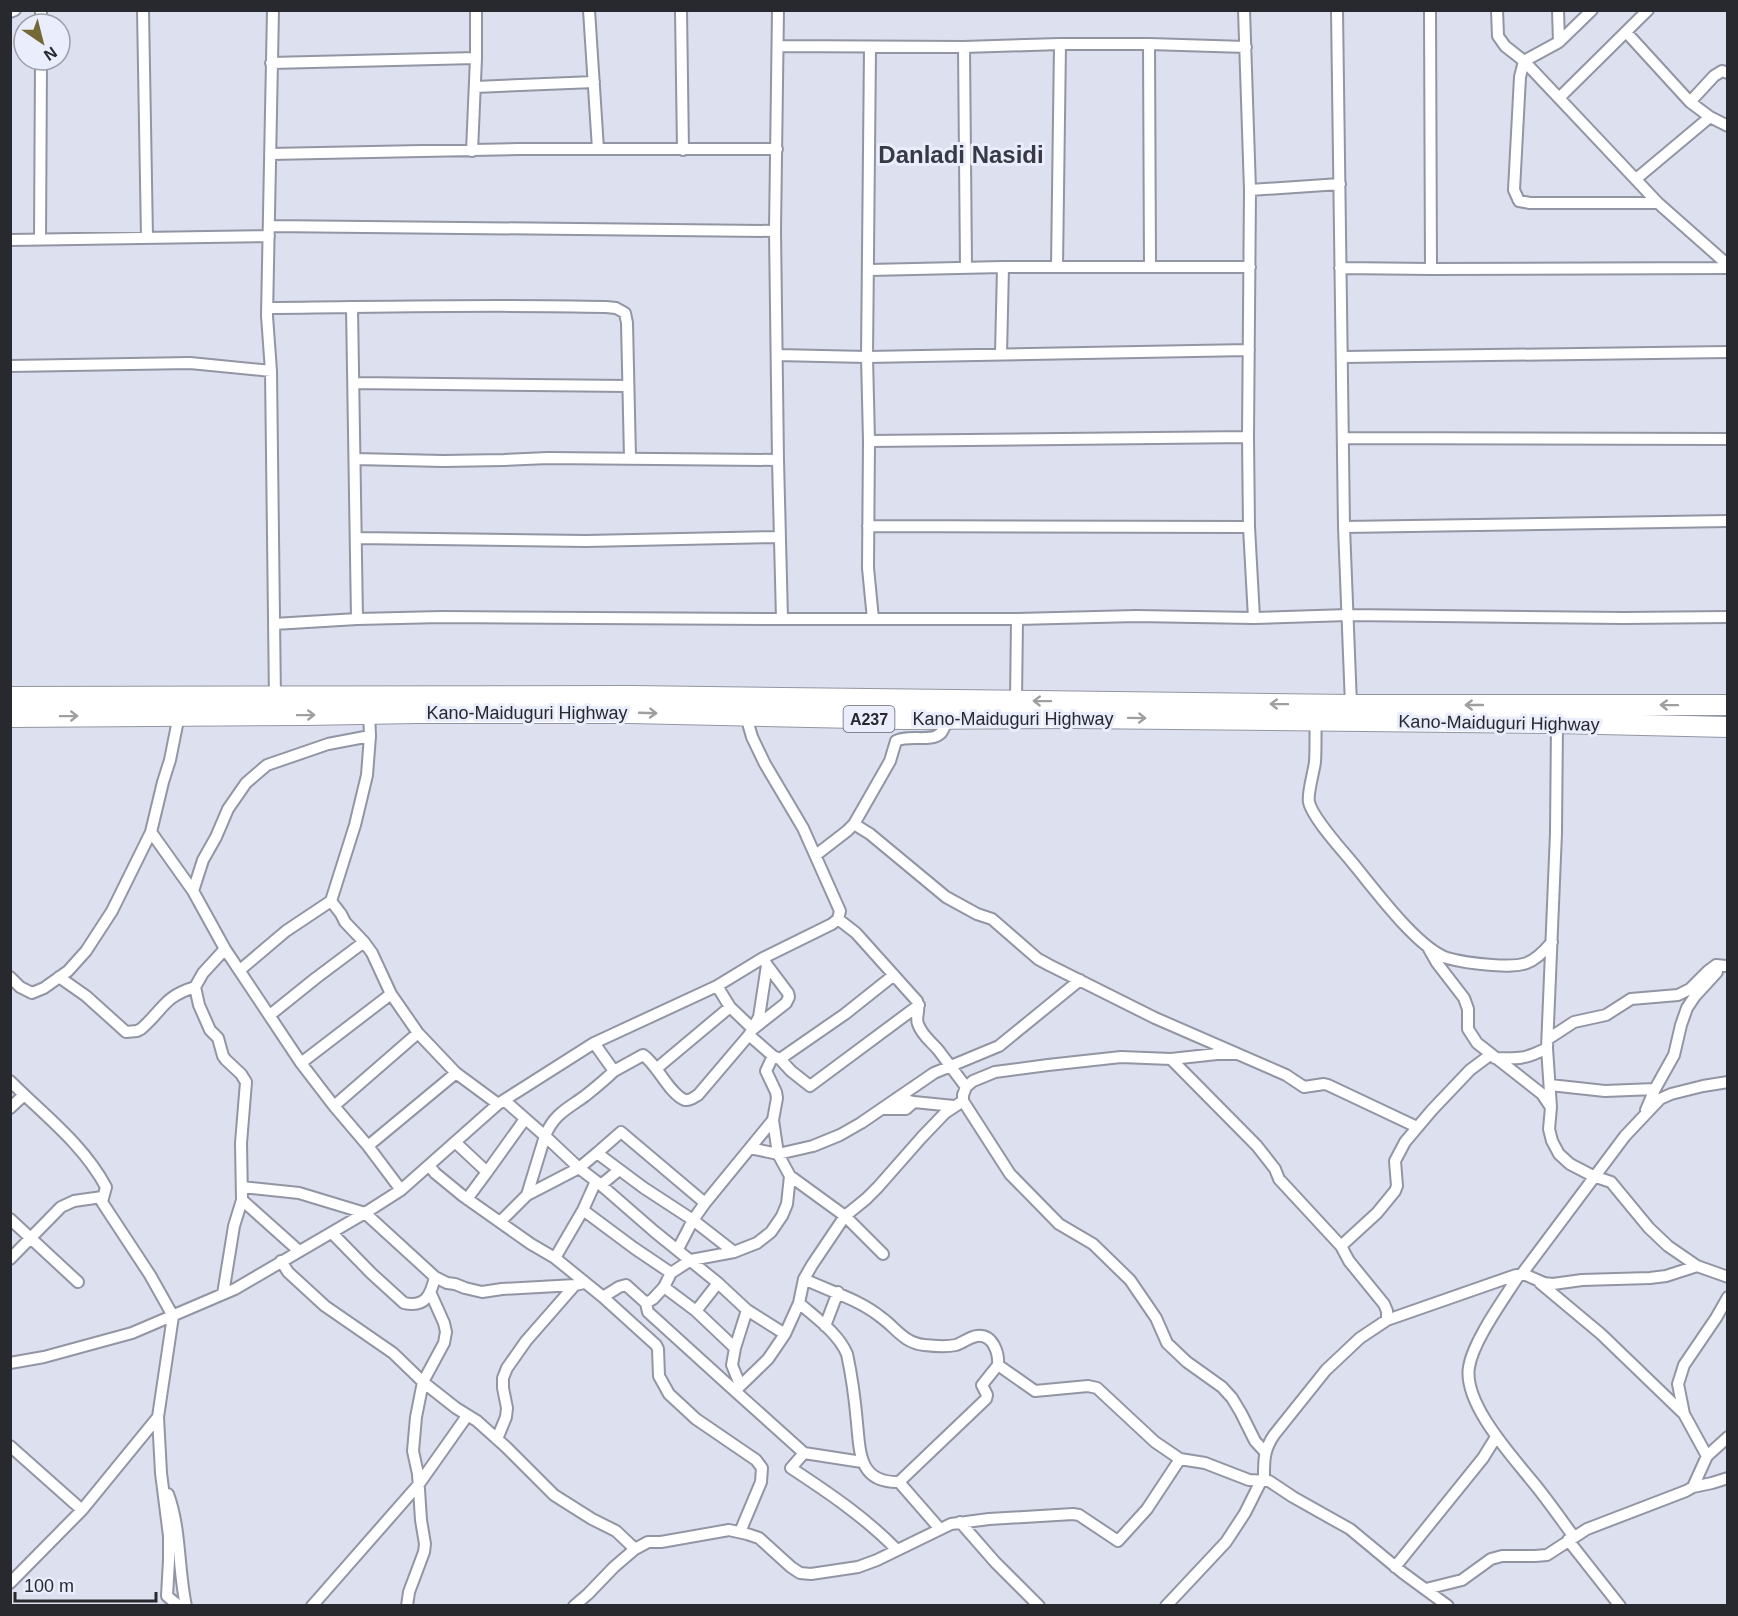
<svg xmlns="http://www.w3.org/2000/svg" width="1738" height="1616" viewBox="0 0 1738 1616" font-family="Arial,sans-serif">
  <rect width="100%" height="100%" fill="#dce0ef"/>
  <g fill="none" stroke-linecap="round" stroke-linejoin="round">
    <defs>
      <path id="street" d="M143,10L147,238
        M273,10L267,316L271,371L275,700
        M589,10L598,149
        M681,10L683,150
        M778,10L775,231L778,460L782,619
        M1244,10L1250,190L1340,184
        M1337,10L1344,527L1351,705
        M1430,10L1431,269
        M1497,10L1498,36L1505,46L1524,61L1658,203H1530L1519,201L1514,190L1520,77L1524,61L1559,42L1592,10
        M1558,10L1559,42
        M10,12L15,10
        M41,24V10
        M1626,32L1690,102L1710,117L1728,126
        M1149,44L1150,267
        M778,46L964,47L1060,44H1149L1246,47
        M964,47L966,268
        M870,48L867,357L869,441L868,568L873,619
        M271,63L476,58V10
        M475,87L594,82
        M1559,98L1648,10
        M1690,102L1714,76L1722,71L1728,73
        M472,151L476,58
        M270,154L519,149H777
        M1636,179L1710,117
        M1250,190L1248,437L1249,527L1254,618
        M1658,203L1728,265
        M269,226L775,231
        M10,240L269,236
        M40,240L41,60
        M1057,267L1060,44
        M1340,268L1431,269L1728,268
        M869,270L1003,267H1250
        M352,307L357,619
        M267,308C380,307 493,304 606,307L616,308L625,313L627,323L630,458
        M1001,354L1003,267
        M777,355L867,357L1249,350
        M1343,357L1728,352
        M10,366L190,363L271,371
        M354,383L628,386
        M1344,438L1728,439
        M869,441L1248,437
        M355,459L443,461L504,460L548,458L778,460
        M868,526L1249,527
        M1344,527L1728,521
        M357,538L586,541L780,537
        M274,624L357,619L442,617L782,619H1017L1136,616L1254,618L1348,615L1624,618L1728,617
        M1016,701L1017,619
        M1316,720C1315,734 1316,748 1315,762C1314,771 1307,794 1309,802C1312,817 1341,849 1351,861C1373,887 1416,947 1447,958C1461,962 1478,964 1492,965C1523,967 1532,966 1552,942
        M1557,723L1556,833L1547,1048L1551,1107L1549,1129L1552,1141L1559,1154L1570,1164L1593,1176L1611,1182L1649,1228L1668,1246L1697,1266
        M854,824L870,834L946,897L977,914L992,919L1038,959L1049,965L1155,1018L1286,1075L1304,1087L1324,1084L1328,1085L1417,1127
        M151,832L193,891L225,949L301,1063L334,1106L368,1146L401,1190
        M816,855L847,831L854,824L890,761L896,741C909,734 931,743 941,733C944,729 946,723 948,719
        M193,891L203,860L216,837L228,809L246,783L267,765L328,744L370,736L369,713
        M331,901L341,914L345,922L364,942L372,953L391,994L418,1033L456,1073L498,1104
        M838,919L856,933L917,1001C921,1009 915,1016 918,1024C922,1036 932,1042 939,1051C948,1063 957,1075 966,1087
        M1429,949L1437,963L1464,998L1468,1009V1029L1477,1043L1542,1094L1550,1106
        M240,970L286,931L331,901L355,825L367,775L370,736
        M10,977L20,987L32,993L44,988L68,971L86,951L112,911L151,832L163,782L170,760L179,715
        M59,977L86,996L126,1032L137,1031L141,1029C164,1009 163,997 195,987
        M717,986L730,1007
        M270,1015L316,978L364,942
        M1548,1039L1574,1022L1606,1015L1631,999L1678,995L1690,989L1708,971L1716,965L1726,966
        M594,1043L614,1071C605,1080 595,1088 585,1096C567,1109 554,1114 545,1136L579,1168L601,1185L655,1232L718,1283L747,1310L785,1334
        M1236,1054H1217L1171,1059L1121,1057L1048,1065L995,1072L973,1081L966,1087L963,1095V1101L1010,1174L1059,1224L1093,1244L1130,1280L1156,1318L1167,1343L1187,1362L1222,1387L1232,1398L1241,1413L1255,1441L1265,1452
        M775,1057L780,1059L845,1014L894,975
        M1495,1058C1519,1059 1526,1059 1547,1048
        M780,1059L791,1071L810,1086L919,1005
        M1171,1059L1257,1146L1275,1169L1279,1179L1341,1246L1349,1261L1384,1304L1387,1311V1320
        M301,1063L391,994
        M656,1069L730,1007L753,1029L786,1003L789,997L788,993L767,965
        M614,1071L643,1055C657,1064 670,1095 685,1100C690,1101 694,1097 698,1095L749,1035
        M10,1081C44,1115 83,1144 106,1187L102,1202L150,1275L173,1316L158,1417L161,1473L169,1536V1560L167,1596L179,1606
        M1550,1085L1605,1091L1655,1089
        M504,1100L545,1136L527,1195
        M896,1102L901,1099L914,1102L954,1106
        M334,1106L418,1033
        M10,1108L24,1095
        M882,1109H906L914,1102
        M1646,1110L1655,1089L1674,1055L1681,1025L1687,1008L1695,996L1717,972
        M455,1142L487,1172L525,1119
        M368,1146L456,1073
        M750,1148L778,1154L813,1146L840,1135L861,1123L934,1073L999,1046L1080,980
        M597,1153L621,1132L705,1203
        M429,1165L435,1173L463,1196L531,1244L555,1258L603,1297L656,1345L658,1349L659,1376L669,1394L696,1419L756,1460L762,1468L761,1482L740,1532
        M790,1176L845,1216L883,1254
        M601,1185L619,1170
        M242,1187L299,1193L365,1213L435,1277
        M467,1199L487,1172
        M242,1200L299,1251
        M583,1210L634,1248L671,1273
        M10,1219L78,1282
        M500,1222L527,1195L579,1168L597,1153L644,1188L693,1220L734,1252
        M332,1233L371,1273L404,1303C426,1308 431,1294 435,1277L447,1283L455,1284L465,1288L482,1292L502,1289L575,1285L584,1283
        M1341,1246L1377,1213L1395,1191L1397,1186L1395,1161L1405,1142L1432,1110L1470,1070L1490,1055
        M678,1249L693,1220L705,1203L773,1120
        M555,1258L583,1210L596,1181
        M10,1259L61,1207L74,1201L102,1197
        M281,1261L288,1272L325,1306L393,1353L423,1382L456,1408L477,1421L506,1447L554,1495L592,1519L616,1531L635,1549
        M1519,1275C1504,1299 1473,1341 1469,1367C1463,1403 1511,1455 1532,1481C1547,1499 1560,1518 1574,1537
        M1521,1275L1625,1136L1660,1099L1671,1094L1703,1086L1728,1082
        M804,1279C831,1292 859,1299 882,1318C896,1328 904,1343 924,1345C933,1346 946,1347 956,1345C963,1343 969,1337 977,1336C993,1334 999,1353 998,1365L1035,1391L1088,1386L1097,1388L1155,1442L1180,1459L1205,1463L1249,1480L1269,1481L1293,1497L1350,1529L1403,1573L1448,1606
        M1540,1283L1601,1334L1684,1414
        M664,1287L696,1311L718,1283
        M223,1294L234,1226L242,1200L241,1143L246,1082L241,1074L226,1060L223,1056L218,1038L210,1030L199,1005L195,987L203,973L225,949
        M603,1297L619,1287L626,1285L646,1303L653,1299L664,1287L671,1273L691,1260L734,1252L757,1243L771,1232L782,1216L787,1204L790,1176L778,1154L773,1120L777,1098L776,1092L766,1071L773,1056L749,1035L759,1017L767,965L763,958
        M646,1303L648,1312L735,1391
        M799,1303C816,1318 838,1333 847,1354C852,1377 855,1400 857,1423C860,1453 859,1483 899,1482L940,1529
        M696,1311L735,1348
        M825,1326L838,1292
        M10,1363L44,1357L132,1333L235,1289L365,1213L401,1190L498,1104L594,1043L717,986L763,958L832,924L838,919L840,911L803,828L765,764L752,737L746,716
        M740,1385L732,1365L735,1348L747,1310
        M497,1439L506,1417L507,1408L503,1388V1378L507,1368L526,1341L575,1285
        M10,1446L82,1510
        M804,1453L862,1462
        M1707,1456L1684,1414L1678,1384L1684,1365L1716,1318L1728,1297
        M1264,1481C1264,1462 1263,1451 1274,1435L1326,1370L1360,1338L1387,1320L1516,1275H1526L1544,1283L1553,1284L1582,1280L1650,1278L1666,1276L1697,1266L1728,1277
        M899,1482L986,1399L987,1395L982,1385L998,1365
        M1693,1487L1712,1483L1728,1478
        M168,1494C181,1529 178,1569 186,1606
        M960,1522L995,1562L1039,1606
        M1568,1540L1620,1606
        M897,1550C866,1518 829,1493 791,1468L804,1453L735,1391L768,1359L785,1334L799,1303L804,1279L812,1265L845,1216L866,1199L878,1187L922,1137L945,1113L963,1101
        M1395,1567L1483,1458L1496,1437
        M10,1583L82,1510L158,1417
        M1426,1589L1462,1580L1491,1559L1502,1556H1535L1547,1555L1587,1529L1686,1491L1693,1487L1707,1456L1728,1437
        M312,1606L419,1484L467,1416
        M407,1606L409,1592L424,1552L425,1544L421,1520L418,1474L413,1451L416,1417L423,1382L444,1343L446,1332L444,1323L431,1294
        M574,1606L588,1594L614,1567L635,1549L648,1542H661L729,1530L747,1534L759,1538L791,1567L800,1573L811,1574L858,1567L877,1560L951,1524L989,1519L1073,1514L1079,1515L1118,1541L1147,1509L1180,1459
        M1166,1606L1226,1542L1245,1513L1261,1481"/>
      <path id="highway" d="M10,697L631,696L1351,705H1728
        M10,717L305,715L416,713H630L904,719L1075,718L1557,723L1728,727"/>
    </defs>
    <!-- street casing -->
    <use href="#street" stroke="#9295a3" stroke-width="14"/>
    <!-- highway casing -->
    <use href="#highway" stroke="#9295a3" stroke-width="22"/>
    <!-- street -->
    <use href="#street" stroke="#fff" stroke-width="10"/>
    <!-- highway -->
    <use href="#highway" stroke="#fff" stroke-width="20"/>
  </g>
  <!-- one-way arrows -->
  <defs><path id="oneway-shaft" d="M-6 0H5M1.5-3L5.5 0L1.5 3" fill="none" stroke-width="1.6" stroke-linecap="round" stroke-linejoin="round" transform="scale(1.5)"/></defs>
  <g stroke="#9e9fa1">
    <use href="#oneway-shaft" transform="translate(1042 701) rotate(-179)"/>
    <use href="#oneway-shaft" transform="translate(1279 704) rotate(-179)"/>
    <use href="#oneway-shaft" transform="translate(1474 705) rotate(-180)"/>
    <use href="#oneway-shaft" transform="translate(1669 705) rotate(-179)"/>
    <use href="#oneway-shaft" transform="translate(648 713) rotate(2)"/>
    <use href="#oneway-shaft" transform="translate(306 715) rotate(-1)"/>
    <use href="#oneway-shaft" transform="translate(69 716) rotate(-1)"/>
    <use href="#oneway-shaft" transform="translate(1137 718) rotate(1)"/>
  </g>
  <g text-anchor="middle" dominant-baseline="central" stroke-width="6" stroke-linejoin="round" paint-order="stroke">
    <!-- shield labels -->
    <rect fill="#e9edfc" stroke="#62646c" stroke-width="1.5" x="843.5" y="706" width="51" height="26" rx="4.5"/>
    <g font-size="16" font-weight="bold" fill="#28292f">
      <text x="869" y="719">A237</text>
    </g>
    <!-- street labels -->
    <g font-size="18" fill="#28292f" stroke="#e9edfc">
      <text x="527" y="713">Kano-Maiduguri Highway</text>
      <text x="1013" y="719">Kano-Maiduguri Highway</text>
      <text transform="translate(1499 723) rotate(1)">Kano-Maiduguri Highway</text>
    </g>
    <!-- district labels -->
    <g font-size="24" font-weight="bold" fill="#373945" stroke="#e9edfc">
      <text x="961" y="154">Danladi Nasidi</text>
    </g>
  </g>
  <!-- border -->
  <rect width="1738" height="1616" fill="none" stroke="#28292f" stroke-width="24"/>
  <!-- north arrow -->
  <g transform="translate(42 42) rotate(145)"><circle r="28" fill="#e9edfc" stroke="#9c9faa" stroke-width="1.5"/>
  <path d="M0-4.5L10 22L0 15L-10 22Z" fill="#756835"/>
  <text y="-9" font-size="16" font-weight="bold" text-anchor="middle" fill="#28292f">N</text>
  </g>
  <!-- scale -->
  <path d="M15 1592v9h141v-9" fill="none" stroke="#28292f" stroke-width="3"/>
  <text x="24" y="1592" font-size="18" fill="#28292f" stroke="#e9edfc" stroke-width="4.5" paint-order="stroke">100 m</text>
</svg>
